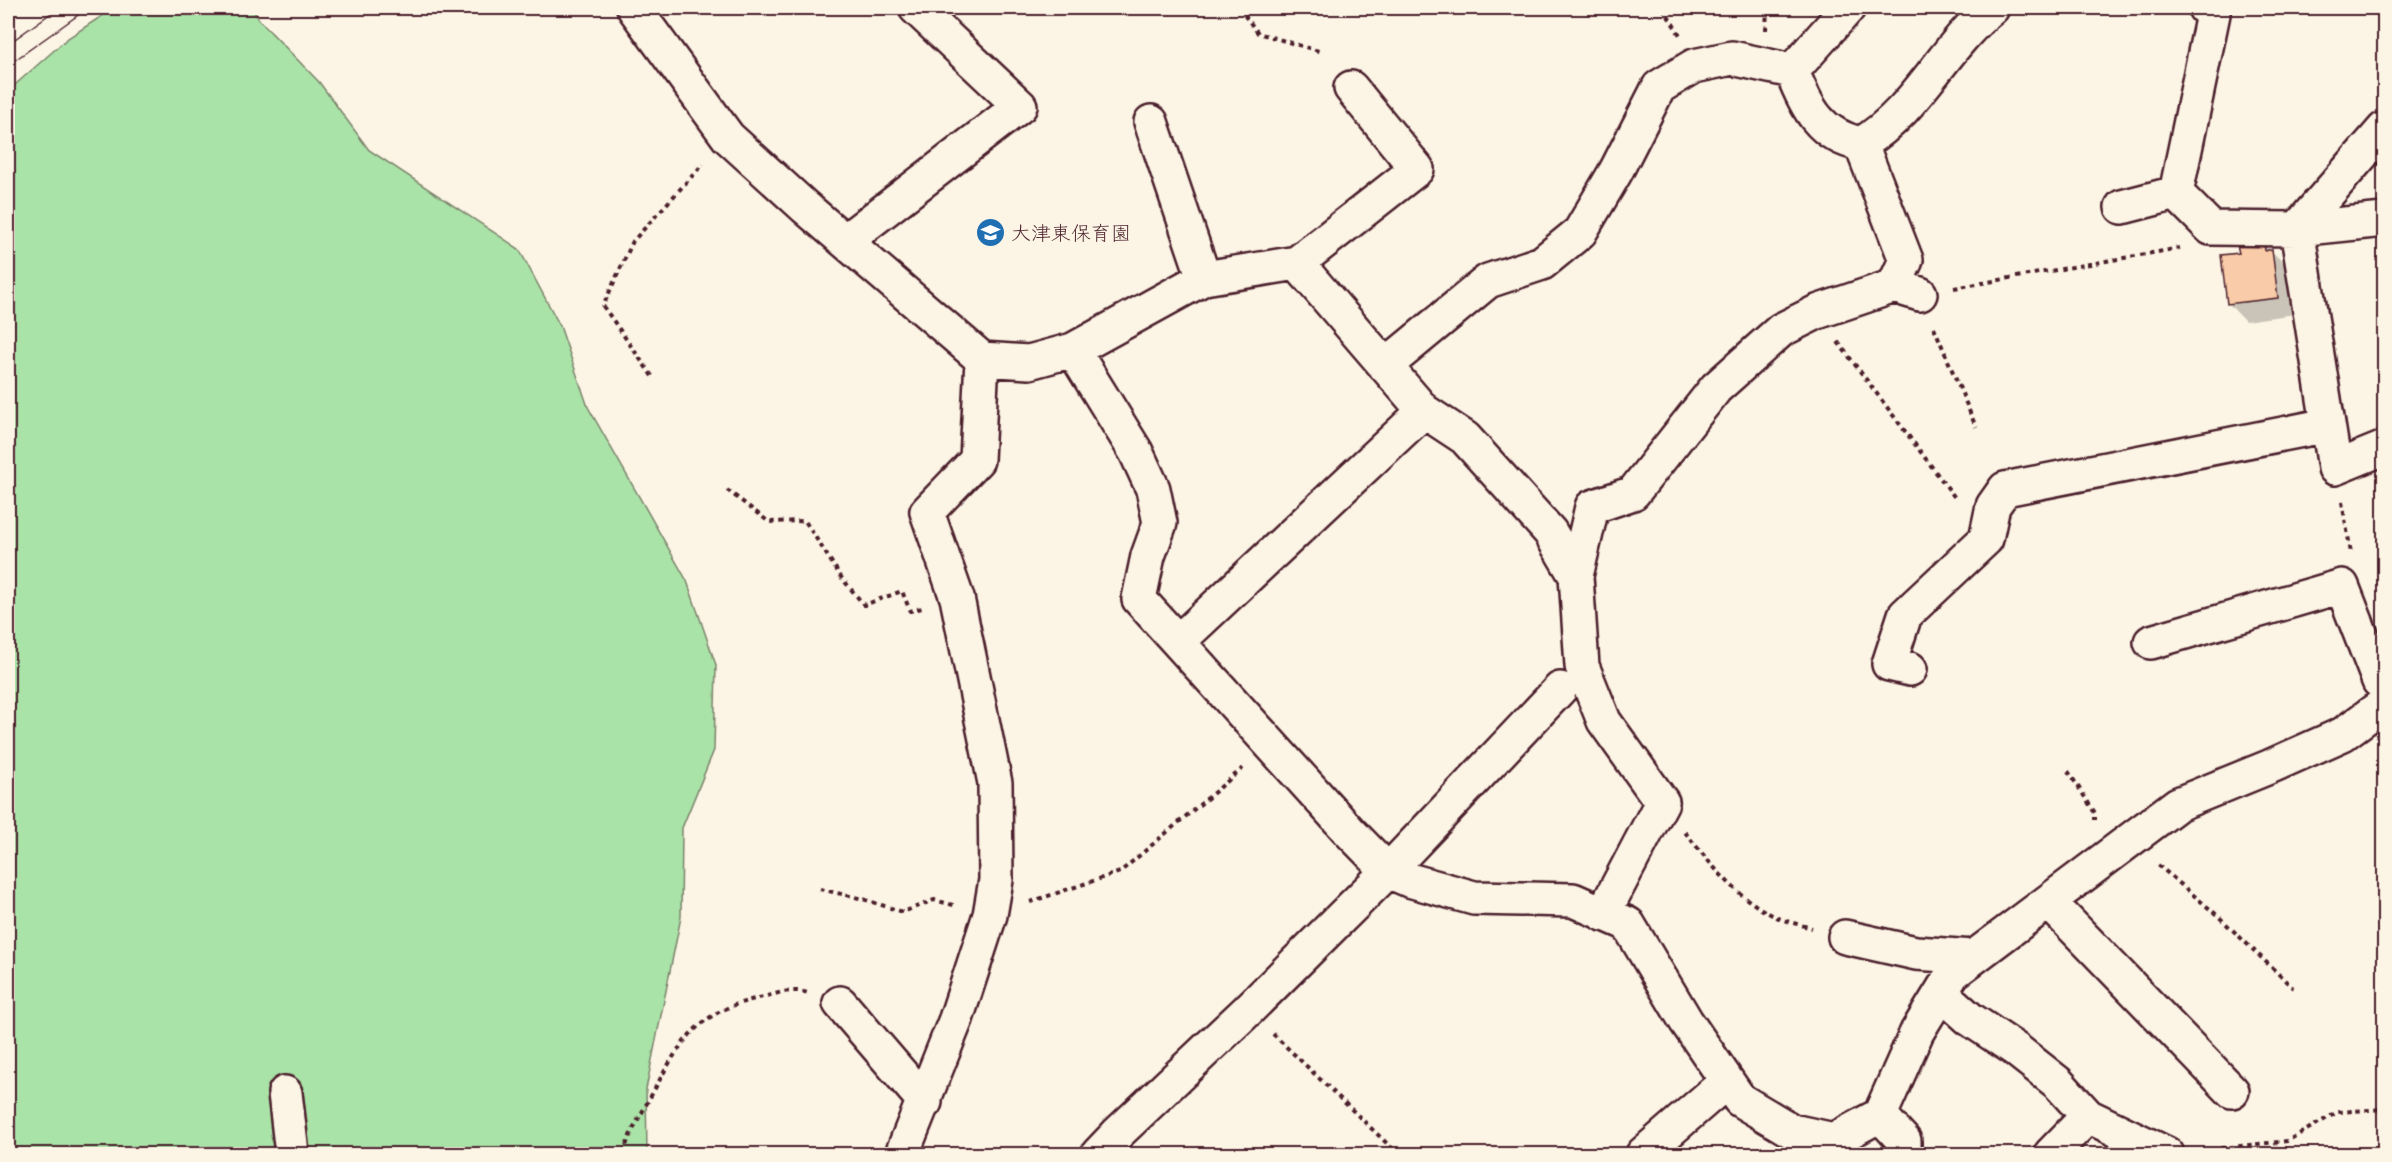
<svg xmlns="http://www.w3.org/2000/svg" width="2392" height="1162" viewBox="0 0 2392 1162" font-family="Delius,'Klee One',sans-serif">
  <rect width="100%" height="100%" fill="#fcf5e5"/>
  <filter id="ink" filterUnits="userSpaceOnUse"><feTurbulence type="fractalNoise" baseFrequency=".0167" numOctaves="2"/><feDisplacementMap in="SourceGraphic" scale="12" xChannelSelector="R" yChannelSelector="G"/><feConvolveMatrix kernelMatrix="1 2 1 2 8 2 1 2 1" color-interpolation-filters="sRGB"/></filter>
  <g filter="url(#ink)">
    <!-- green -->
    <path fill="#aae3a8" stroke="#7a816a" stroke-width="1.5" d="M114,8H252L260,21L319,82L369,150L519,249L560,326L588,407L687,581L716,665L714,750L682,828L681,917L646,1089L647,1154H8V91L68,38Z"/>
    <!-- shadow -->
    <path fill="#0003" d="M2263,243L2289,268L2295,314L2245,321L2228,303L2241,254Z"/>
    <!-- building -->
    <path fill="#f9cba8" stroke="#4a1f2b" stroke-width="1.5" d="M2264,242L2265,251L2272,249L2278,298L2227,304L2221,255L2239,253L2237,245Z"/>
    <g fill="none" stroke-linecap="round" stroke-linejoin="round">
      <defs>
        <path id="minor" d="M634,8L728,137L805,207L982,359L1029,362L1073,350L1204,278L1297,263L1424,411L1465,438L1550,532L1576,576L1592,507L1633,493L1716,388L1781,330L1817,312L1894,286L1920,294
          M2205,8L2213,14L2176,193L2211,228L2297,229L2384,220
          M1792,71C1806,107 1820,136 1861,144C1917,111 1943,47 1992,8
          M1151,122L1204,278
          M2384,129L2297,229L2335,468L2384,448
          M1861,144L1906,260L1894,286
          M2122,207L2176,193
          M845,241L1020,106L916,8
          M1297,263L1417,169L1351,88
          M1073,350L1136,452L1153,489L1160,523L1148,556L1139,599L1350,832L1388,871L1409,880L1474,898L1573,900L1628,924L1686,1021L1740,1100L1792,1131L1834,1140L1880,1115L1917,1032L1953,973L2178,804L2269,767L2343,734L2384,704
          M1385,366L1488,281L1542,263L1580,232L1616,171L1659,87L1694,66L1732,58L1792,71L1848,8
          M1576,576L1582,666L1604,721L1662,802L1603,914
          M1179,641L1424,411
          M2151,642L2342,586L2379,681L2384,680
          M1910,669L1889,664L1905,615L1986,539L1993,506L2005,489L2328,425
          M2049,902L2232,1091
          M1845,937L1916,953L1974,957
          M1941,993L1970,1019L2015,1049L2058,1083L2088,1116L2051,1154
          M840,1003L925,1102
          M285,1093L292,1154
          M1880,1115L1904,1141V1154
          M2088,1116L2167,1154
          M902,1154L956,1019L990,915L996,880L995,783L957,598L927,512L977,460L982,359
          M1098,1154L1117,1134L1248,1010L1388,871L1560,689
          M1643,1154L1727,1081"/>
      </defs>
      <!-- minor casing -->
      <use href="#minor" stroke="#4a1f2b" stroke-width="38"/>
      <!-- path -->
      <path stroke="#4a1f2b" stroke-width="4" stroke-dasharray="4.5 4.5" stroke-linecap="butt" d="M1239,8L1258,33L1322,52
        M1663,8L1680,35
        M1766,30L1767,8
        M1954,288L2180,248
        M1934,327L1976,427
        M1838,342L1956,499
        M652,376L603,306L633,241L703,164
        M727,490L769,522L805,521L841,577L864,605L902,591L910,611L922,608
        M2342,502L2351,553
        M2380,752L2384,760
        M2068,771L2095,813V820
        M1685,832C1711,865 1741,903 1781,919C1791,923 1802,925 1812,928
        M2158,865L2217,915L2293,988
        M820,889L863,899L903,912L934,900L957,906
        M1030,902L1120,872L1243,768
        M1273,1034L1398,1154
        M2384,1040L2379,1046L2384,1100
        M2203,1153L2222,1148L2287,1141L2338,1112L2384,1109
        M623,1154C630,1132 642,1113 653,1092C683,1037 699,1011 763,997C779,993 792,988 808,993"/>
      <!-- minor -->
      <use href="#minor" stroke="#fcf5e5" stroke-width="33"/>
      <!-- tram -->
      <path stroke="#4a1f2b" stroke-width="1.5" d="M8,44L58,8
        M8,65L88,8"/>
    </g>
  </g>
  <!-- icons -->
  <defs>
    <symbol id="school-disc" viewBox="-11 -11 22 22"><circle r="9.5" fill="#1f6fb2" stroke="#fcf5e5"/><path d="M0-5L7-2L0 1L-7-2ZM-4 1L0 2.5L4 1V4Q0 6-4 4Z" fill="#fff"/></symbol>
  </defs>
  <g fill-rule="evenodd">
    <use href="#school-disc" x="974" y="216" width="33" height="33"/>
  </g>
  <g text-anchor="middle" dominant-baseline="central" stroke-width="4.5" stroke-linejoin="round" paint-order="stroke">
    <!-- poi labels -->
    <g font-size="20" fill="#4a1f2b" stroke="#fcf5e5" text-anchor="start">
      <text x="1011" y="232">大津東保育園</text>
    </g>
  </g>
  <!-- margin -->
  <rect width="2392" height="1162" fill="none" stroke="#fcf5e5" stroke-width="30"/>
  <rect x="15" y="15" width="2362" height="1132" fill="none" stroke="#4a1f2b" stroke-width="2" filter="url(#ink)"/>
</svg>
